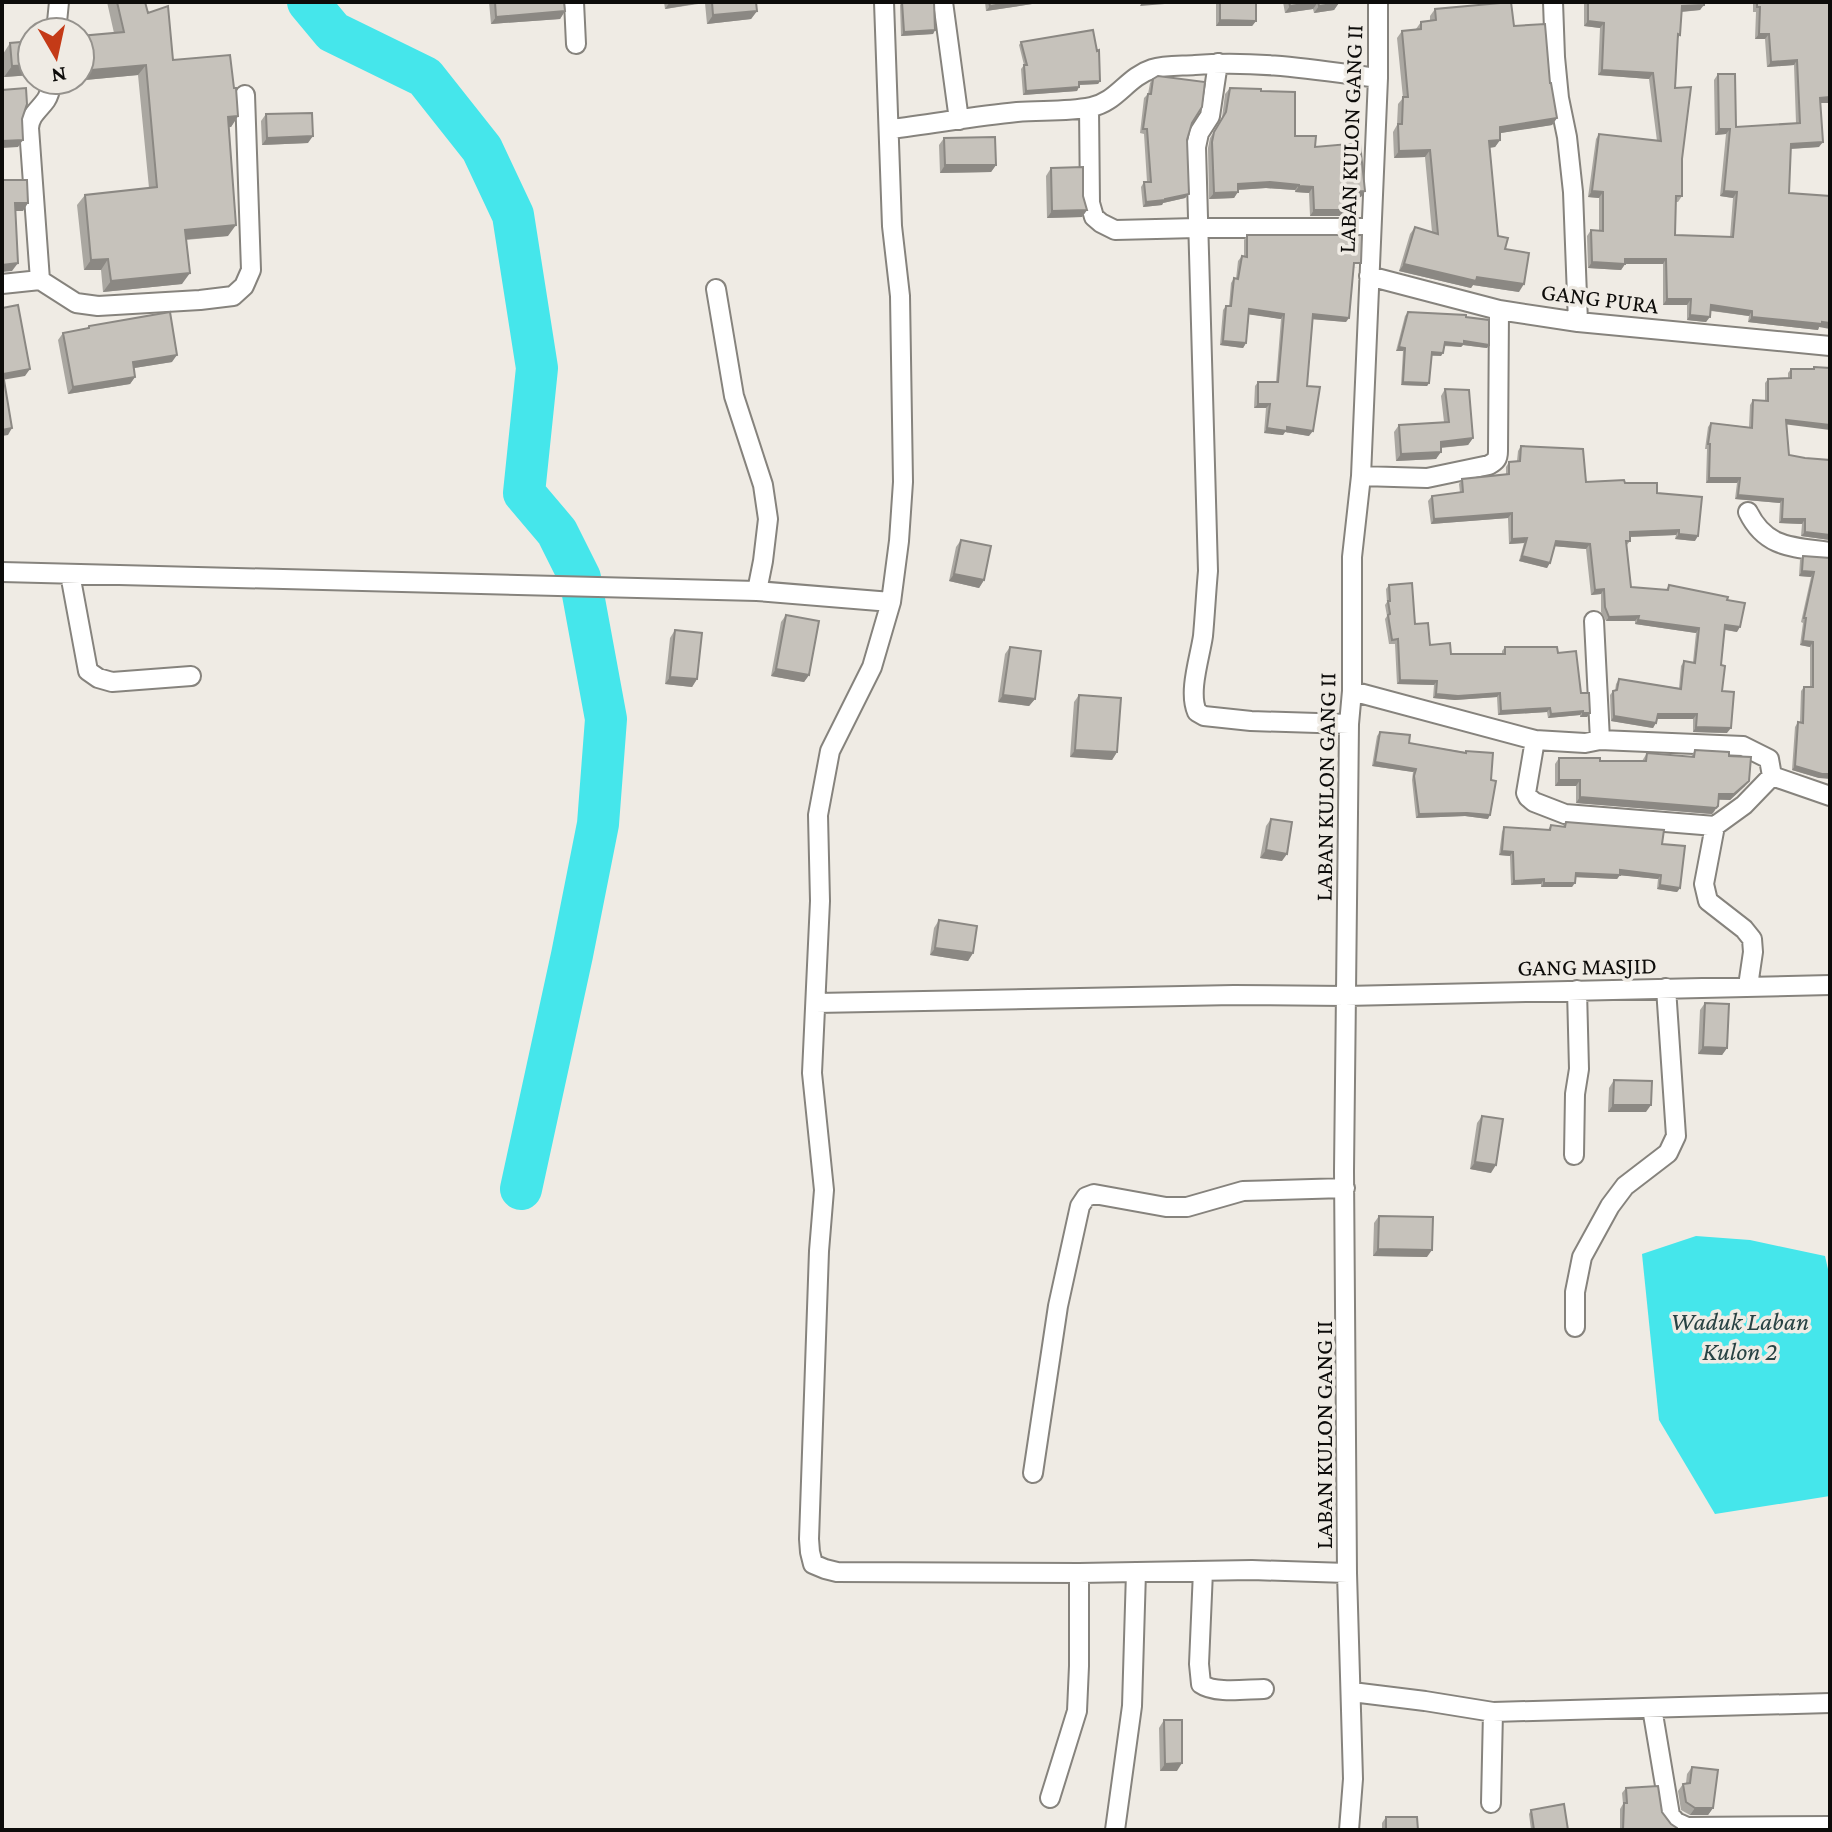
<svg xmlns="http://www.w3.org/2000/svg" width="1832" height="1832" viewBox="0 0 1832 1832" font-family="'Crimson Pro',serif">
  <rect width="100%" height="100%" fill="#efebe4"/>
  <!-- water -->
  <path fill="#45e6eb" d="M1696,1236L1750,1240L1825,1256L1830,1278V1496L1715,1514L1659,1420L1642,1254Z"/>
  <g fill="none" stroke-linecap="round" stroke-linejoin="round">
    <!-- river -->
    <path stroke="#45e6eb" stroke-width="42" d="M308,2L333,32L425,77L482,149L513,215L537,368L524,493L557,532L580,578L606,719L598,824L572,955L521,1189"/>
    <defs>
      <path id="street" d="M574,2L576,44
        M884,2L892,226L900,296L903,482L899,541L891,602L872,667L830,751L818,815L820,901L812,1073L824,1190L819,1251L809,1539L810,1552L813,1564L825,1569L837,1572L1079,1573L1252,1570L1347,1573
        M943,2L959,120
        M1553,2L1555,57L1559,98L1567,137L1573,192L1578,322
        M56,32L59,2
        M1218,63L1210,116L1199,133L1196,147L1208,571C1206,593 1205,614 1203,636C1200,657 1188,692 1197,712L1204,716L1251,721L1349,724
        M1089,108L1090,203L1094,217L1101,223L1115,230L1197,228H1371
        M890,129C932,124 975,116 1017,112C1042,110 1066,112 1091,107C1117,102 1127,77 1152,69C1165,65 1181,66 1195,65C1258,60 1316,70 1378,78
        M1369,276L1499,310L1578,322L1830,346
        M40,280L29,128C30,115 39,110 46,100C50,94 51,86 52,80
        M2,284L40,280L76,303L98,306L200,300L233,296L244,286L251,270L245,95
        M716,289L734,396L763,485L768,519L763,561L757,591
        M1361,476L1427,478L1489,465C1496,461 1498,459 1498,451L1499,310
        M1748,512C1766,549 1794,547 1830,552
        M2,572L757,591L891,602
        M70,574L88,671L98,678L112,682L191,676
        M1594,621L1600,740
        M1352,691L1535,740L1585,743L1600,740L1743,746L1769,759L1772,776L1830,796
        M1535,740L1526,793L1528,797L1534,802L1565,814L1715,826L1744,805L1772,776
        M1715,826L1704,884L1708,901L1744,929L1752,939L1753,952L1748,986
        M816,1003L1234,995L1345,996L1830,985
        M1574,1155L1575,1094L1579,1069L1577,990
        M1575,1327V1292L1582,1257L1610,1206L1625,1186L1668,1153L1676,1136L1666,988
        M1033,1473L1058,1306L1080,1206L1086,1197L1094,1194L1166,1207H1187L1243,1191L1345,1188
        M1203,1571L1199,1664L1201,1684C1215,1694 1247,1689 1264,1689
        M1352,1692L1425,1701L1493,1712L1830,1703
        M1652,1708L1670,1815L1676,1822L1687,1827L1830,1826
        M1050,1798L1077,1711L1079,1666V1573
        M1491,1803L1493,1712
        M1115,1830L1132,1706L1136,1572
        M1349,1830L1353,1779L1347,1573L1344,1171L1349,724L1352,691V557L1361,476L1378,78V2"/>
    </defs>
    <!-- street casing -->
    <use href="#street" stroke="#86837d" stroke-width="22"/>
    <!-- street -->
    <use href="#street" stroke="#fff" stroke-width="18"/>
  </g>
  <!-- wall -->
  <path fill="#aaa7a1" d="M107,2H145L148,13L173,60L234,88L238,116L231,127H229L228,236L186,240L182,284L103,292L101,270H84L77,205L85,195L149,188L138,75L64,82V80H80L114,33Z
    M489,2H564L565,11L560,19L491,24Z
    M664,2H756L757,11L751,19L707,24L705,3L665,9Z
    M902,2L935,30L933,34L901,36L900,5Z
    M985,2H1034L1032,4L986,11Z
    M1216,2H1256V21L1252,26H1216Z
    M1283,2H1339L1334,10L1314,13L1313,9L1285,13Z
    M1584,2H1704L1700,10L1682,12L1680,35L1678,38L1675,88L1682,159V196L1678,202H1676L1675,235L1730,237L1733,198L1720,196L1726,134L1715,135L1714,80L1718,74L1736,127L1796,123L1794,65L1767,67L1765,39H1755L1756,12H1753V2H1830V103H1820L1819,147L1791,149L1789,193L1819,327L1818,330L1748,322L1749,316L1711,311L1706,322L1687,320V305H1663V264H1625L1621,270L1588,268L1587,236L1591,230L1599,231V198L1588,197L1596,139L1599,134L1657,141L1649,79L1598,75L1600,28L1584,26Z
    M1435,9L1514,26L1550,83L1557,118L1552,125L1500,133V140L1495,147L1490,148L1498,236L1505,249L1519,292L1473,285L1471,288L1399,271L1410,234L1415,227L1432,232L1425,157L1394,158L1393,132L1397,125L1398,104L1403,98L1397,38L1402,31L1416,29L1421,22L1430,21V16Z
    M32,41V75L4,77L3,54L10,43Z
    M1021,42L1100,81L1098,84L1079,85L1077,91L1023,95L1021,69L1024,65L1019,45Z
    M1153,79L1192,123L1187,140L1189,194L1185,198L1163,203L1162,205L1143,207L1141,187L1144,182H1147L1144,134L1140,133L1144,98L1148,94L1150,83Z
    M1230,88L1261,91L1295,136L1315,147L1361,197L1352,198L1353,210L1349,216H1310L1309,193L1295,192V190L1266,188L1238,190L1234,198L1209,199L1208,148L1210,138L1222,118L1225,94Z
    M266,114L308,143L262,145L261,121Z
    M944,138L996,165L991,172L940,173L939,145Z
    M1051,168L1083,196L1087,210L1082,217L1047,218L1046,176Z
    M1247,235L1358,268L1354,267L1346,322L1313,319L1307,386L1309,436L1285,432L1283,435L1264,433L1266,408H1254L1255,386L1258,382H1276L1281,319L1249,314L1246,343L1243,348L1220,345L1223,310L1226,306H1229L1231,283L1234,278L1236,279L1238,261L1242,256L1244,257V240Z
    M1408,312L1466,317L1489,345L1487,348L1463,345L1461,347L1444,346L1441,356H1432L1429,383L1427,386L1401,385L1403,351H1396L1405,316Z
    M89,326L172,362L134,368L135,377L130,384L68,394L58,340L63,333L87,328Z
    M1814,367L1787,425L1789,455L1830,540L1801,536L1802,524L1779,523L1780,503L1735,499L1737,483H1706L1707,449H1705L1708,427L1711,423L1749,427L1750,405L1753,400L1765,401V383L1768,379L1788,378V373L1791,369H1812Z
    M1445,389L1473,438L1468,445L1441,448L1436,459L1396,461L1394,432L1399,425L1444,422L1441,396Z
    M1521,446L1586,482L1625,483L1657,493L1695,541L1675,539L1676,535L1630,537V541L1626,546L1631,587L1666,590L1669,585L1727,600L1737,632L1725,630L1721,665L1722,691L1727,733L1693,732V719H1657L1653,728L1611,721L1610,695L1613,691H1615L1616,684L1619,679L1679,688L1681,666L1684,661L1693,662L1696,633L1635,624V621H1606L1601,612V594L1591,595L1586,549L1554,546L1547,568L1519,561L1524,543L1509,544L1508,518L1431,524L1428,501L1432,496L1460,493L1459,484L1462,479L1506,474V467L1509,462L1517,461L1518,451Z
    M961,540L984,580L979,588L949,581L956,547Z
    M1803,556L1830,558L1819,778L1792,770L1795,727L1798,722H1800L1801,691L1804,687H1810V647L1800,645L1803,623L1801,622L1811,577L1799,576L1800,560Z
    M1389,585L1430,645L1451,654H1502V651L1505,647L1558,653L1581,693L1590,713L1587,717H1580V715L1548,718L1547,712L1498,715L1497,697L1455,700L1433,698L1434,685L1397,684L1395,644H1389L1385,619L1387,616L1385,605L1387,602L1386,589Z
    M786,615L809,675L804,682L771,676L781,622Z
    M675,630L697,679L692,687L665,684L670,638Z
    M1010,647L1035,699L1029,706L998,702L1005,654Z
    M1079,695L1117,752L1112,760L1070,757L1074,702Z
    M1380,732L1409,743L1465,752L1466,751L1488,819L1465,816L1416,818L1412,780L1413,772L1372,766L1377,736Z
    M1695,750L1729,756L1745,786L1730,800H1719L1714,812L1712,814L1576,803V786H1555V764L1559,758L1600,761H1642L1647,753L1691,757Z
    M1271,819L1282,861L1260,858L1266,826Z
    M1566,822L1662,844L1680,888L1677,892L1657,889L1658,879L1620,875L1617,879L1575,877L1572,887H1541V884L1511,885L1510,856L1499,855L1502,832L1504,827L1548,830L1551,825L1563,826Z
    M939,920L973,953L968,961L930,955L934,928Z
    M1705,1003L1727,1048L1722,1055L1698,1054L1700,1010Z
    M1614,1080L1646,1112H1608L1609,1088Z
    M1482,1116L1491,1173L1470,1169L1477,1123Z
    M1379,1216L1427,1257L1373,1256L1374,1223Z
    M1164,1720L1177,1771H1160L1159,1728Z
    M1692,1767L1713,1808L1708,1815H1690L1681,1810L1678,1791L1683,1784L1686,1783L1687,1774Z
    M1626,1788L1662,1812L1671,1824L1677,1830H1620V1809L1623,1804L1622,1793Z
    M1531,1810L1568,1830H1531L1529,1814Z
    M1386,1817L1418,1830H1382V1823Z"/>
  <!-- shaded-wall -->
  <path fill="#8b8883" d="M670,2H706L665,9Z
    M1014,2H1034L1032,4L986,11L990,6Z
    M1142,2H1178L1177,3L1140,6Z
    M1318,2L1313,9L1285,13L1290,6Z
    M1339,3L1334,10L1314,13L1319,6Z
    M1704,5L1700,10L1678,12L1682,6Z
    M565,11L560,19L491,24L496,17Z
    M757,11L751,19L707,24L713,15Z
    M1220,20L1256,21L1252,26H1216Z
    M1588,21L1604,23L1600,28L1584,26Z
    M935,30L933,34L901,36L904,32Z
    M1759,34H1769L1765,39H1755Z
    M1797,60L1794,65L1767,67L1771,62Z
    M32,65V75L4,77L12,66Z
    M146,65L138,75L64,82L66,80H80V71Z
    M1602,70L1653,73L1649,79L1598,75Z
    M1100,81L1098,84L1076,85L1079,82Z
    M1079,87L1077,91L1023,95L1026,91Z
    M1830,97V103H1816L1820,98Z
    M238,116L231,127L220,128L228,117Z
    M1557,118L1552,125L1495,134L1500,127Z
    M1719,129H1730L1726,134L1715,135Z
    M313,136L308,143L262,145L267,138Z
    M23,140L18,147L2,148V141Z
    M1500,140L1495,147L1484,148L1489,141Z
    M1823,142L1819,147L1787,149L1791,144Z
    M1430,150L1425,157L1394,158L1399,151Z
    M945,165H996L991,172L940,173Z
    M1270,182L1299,185L1295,190L1266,188L1234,190L1238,184Z
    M1299,186L1313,187L1309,193L1295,192Z
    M1365,191L1361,197L1348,198L1352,192Z
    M1592,191L1603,192L1599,198L1588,197Z
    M1724,191L1737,192L1733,198L1720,196Z
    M1238,192L1234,198L1209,199L1214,193Z
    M1189,194L1185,198L1163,203L1162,205L1143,207L1146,202Z
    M15,203H28L23,211H9Z
    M1087,210L1082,217L1047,218L1052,211Z
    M1314,210H1353L1349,216H1310Z
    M236,225L228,236L178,240L185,230Z
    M108,259L101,270H84L91,260Z
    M1625,259H1666L1663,264H1622H1625L1621,270L1588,268L1592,262Z
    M18,263L12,271L2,272V265Z
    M1404,264L1477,277L1524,284L1519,292L1473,285L1471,288L1399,271Z
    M190,273L182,284L103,292L111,281Z
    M1667,299H1691L1687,305H1663Z
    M1711,305L1752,311L1749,316L1707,310Z
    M1249,309L1284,314L1281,319L1246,314Z
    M1313,314L1349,318L1346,322L1310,319Z
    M1690,315L1710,317L1706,322L1687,320Z
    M1752,317L1830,323V329L1819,327L1818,330L1748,322Z
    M1223,341L1246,343L1243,348L1220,345Z
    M1464,341L1489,345L1487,348L1463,345L1461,347L1442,345L1445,342Z
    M1399,347L1405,348L1403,351H1396Z
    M1432,352L1443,353L1441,356L1430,355Z
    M177,355L172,362L128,369L133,362Z
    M30,369L25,376L2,380L3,374Z
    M135,377L130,384L68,394L73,387Z
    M1403,382L1429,383L1427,386L1401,385Z
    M1258,404H1270L1266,408H1254Z
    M1786,420L1830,425V430L1783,424Z
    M1287,427L1313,431L1309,436L1285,432L1283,435L1264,433L1267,428Z
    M12,428L8,435L2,436V430Z
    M1473,438L1468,445L1436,448L1441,442Z
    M1441,452L1436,459L1396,461L1401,454Z
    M1709,478H1740L1737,483H1706Z
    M1738,495L1783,499L1780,503L1735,499Z
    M1512,513L1508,518L1431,524L1434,519Z
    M1782,519H1805L1802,524L1779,523Z
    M1679,530L1676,535L1626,537L1630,532Z
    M1805,532L1830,535V540L1801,536Z
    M1679,534L1698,536L1695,541L1675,539Z
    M1527,538L1524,543L1509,544L1512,539Z
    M1556,541L1590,544L1586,549L1552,546Z
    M1522,556L1550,563L1547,568L1519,561Z
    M1802,571L1814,572L1811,577L1799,576Z
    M954,574L984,580L979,588L949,581Z
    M1604,589L1601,594L1591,595L1595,590Z
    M1639,616L1635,621H1606L1609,617Z
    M1638,620L1699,628L1696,633L1635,624Z
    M1725,625L1740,627L1737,632L1722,629Z
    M1803,641L1813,642L1810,647L1800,645Z
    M776,669L809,675L804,682L771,676Z
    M670,677L697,679L692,687L665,684Z
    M1400,680L1437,681L1434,685L1397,684Z
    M1500,693L1497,697L1455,700L1433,698L1436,694Z
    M1003,695L1035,699L1029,706L998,702Z
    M1550,708L1547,712L1498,715L1501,711Z
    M1583,711L1580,715L1548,718L1551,714Z
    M1583,713H1590L1587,717H1580Z
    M1658,714H1697L1693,719H1654Z
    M1614,716L1656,723L1653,728L1611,721Z
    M1696,727L1731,728L1727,733L1693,732Z
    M1075,750L1117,752L1112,760L1070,757Z
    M1375,762L1416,769L1413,772L1372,766Z
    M1795,766L1830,774V779L1819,778L1792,770Z
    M1559,780H1580L1576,786H1555Z
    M1749,781L1745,786L1730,800L1715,799L1719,794Z
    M1580,797L1718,806L1712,814L1576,803Z
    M1467,813L1490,815L1488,819L1465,816L1416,818L1419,814Z
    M1266,850L1287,854L1282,861L1260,858Z
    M1502,851L1513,852L1510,856L1499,855Z
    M1620,870L1661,875L1658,879L1617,875Z
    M1576,873L1620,875L1617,879L1573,877Z
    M1544,879L1541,884L1511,885L1514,881Z
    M1544,883H1575L1572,887H1541Z
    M1660,885L1680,888L1677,892L1657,889Z
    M935,948L973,953L968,961L930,955Z
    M1703,1047L1727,1048L1722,1055L1698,1054Z
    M1613,1105H1651L1646,1112H1608Z
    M1475,1162L1496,1165L1491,1173L1470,1169Z
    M1378,1249L1432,1250L1427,1257L1373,1256Z
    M1182,1763L1177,1771H1160L1165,1764Z
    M1695,1808H1713L1708,1815H1690Z"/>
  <!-- building -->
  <path fill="#c6c2bb" stroke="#8b8883" stroke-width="2" d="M117,2H145L148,13L168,6L173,60L230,55L234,88H236L238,116L228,117L236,225L185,230L190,273L111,281L108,259L91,260L85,195L157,187L146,65L80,71V36L124,32Z
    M495,2H564L565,11L496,17Z
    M712,2H756L757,11L713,15Z
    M902,2H934L935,30L904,32Z
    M989,2H1014L990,6Z
    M1220,2H1256V21L1220,20Z
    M1289,2H1316L1290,6Z
    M1318,2H1339V3L1319,6Z
    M1511,2L1514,26L1545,24L1550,83H1551L1557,118L1500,127V140L1489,141L1498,236L1508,238L1505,249L1529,253L1524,284L1477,277L1476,281L1404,264L1415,227L1438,234L1430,150L1399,151L1398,124H1402L1403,97H1408L1402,31L1421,29V22L1436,20L1435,9Z
    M1588,2H1704V5L1682,6L1680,35L1678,34L1675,88L1691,87L1682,159V196H1676L1675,235L1733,237L1737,192L1724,191L1730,129H1719L1718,74H1735L1736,127L1800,123L1797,60L1771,62L1769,34H1759L1760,7H1757V2H1830V97L1820,98L1823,142L1791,144L1789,193L1830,196V323L1822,322V324L1752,317V311L1711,305L1710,317L1690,315L1691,299H1667L1666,259H1625V264L1592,262L1591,230L1603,231V192L1592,191L1599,134L1661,141L1653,73L1602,70L1604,23L1588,21Z
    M1093,30L1097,51L1099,50L1100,81L1079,82V87L1026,91L1024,65H1027L1021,42Z
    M32,41V65L12,66L10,43Z
    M1158,76L1205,82L1202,107L1192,123L1187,140L1189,194L1165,199V200L1146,202L1144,182H1151L1147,129H1143L1148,94H1151L1153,79Z
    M26,88L27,104L22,119L23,140L2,141V90Z
    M1230,88L1261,89V91L1295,92V136H1316L1315,147L1360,143L1365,191L1352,192L1353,210H1314L1313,187L1299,186V185L1270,182L1238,184V192L1214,193L1212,142L1214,132L1226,112Z
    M312,113L313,136L267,138L266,114Z
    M995,137L996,165H945L944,138Z
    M1083,167V196L1087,210L1052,211L1051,168Z
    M2,180H27L28,203H15L18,263L2,265Z
    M1247,235H1362L1361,263H1354L1349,318L1313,314L1307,386L1320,387L1313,431L1287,427V431L1267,428L1270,404H1258V382H1278L1284,314L1249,309L1246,343L1223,341L1226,306H1231L1234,278L1238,279L1242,256L1247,257Z
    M18,305L30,369L3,374L12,428L2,430V308Z
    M170,312L177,355L133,362L135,377L73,387L63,333L89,328V326Z
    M1408,312L1466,315V317L1489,320V345L1464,341V344L1445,342L1443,353L1432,352L1429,383L1403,382L1405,348L1399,347Z
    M1814,367L1830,368V425L1786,420L1789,455L1805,458L1830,460V535L1805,532V519H1782L1783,499L1738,495L1740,478H1709L1710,444H1708L1711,423L1752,428L1753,400L1768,401V379L1791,378V369H1814Z
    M1445,389L1469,390L1473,438L1441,442V452L1401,454L1399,425L1449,422Z
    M1521,446L1583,449L1586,482L1624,480L1625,483H1657V493L1702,497L1698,536L1679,534V530L1630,532V541H1626L1631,587L1668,590L1669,585L1728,597L1727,600L1745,603L1740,627L1725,625L1721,665L1725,666L1722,691L1734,692L1731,728L1696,727L1697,714H1658L1656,723L1614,716L1613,691L1617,690L1619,679L1681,689L1684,661L1695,663L1699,628L1638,620L1639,616L1609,617L1605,607L1604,589L1595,590L1590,544L1556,541L1550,563L1522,556L1527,538L1512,539V513L1434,519L1432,496L1463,492L1462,479L1509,474V462L1520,461Z
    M961,540L991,546L984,580L954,574Z
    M1803,556L1830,558V774H1822L1795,766L1798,722L1803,723L1804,687H1813V642L1803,641L1806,618H1804L1814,572L1802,571Z
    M1412,583L1415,624L1428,623L1430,645L1450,643L1451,654H1505V647H1557L1558,653L1576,651L1581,693H1589L1590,713H1583V711L1551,714L1550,708L1501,711L1500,693L1458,696L1436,694L1437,681L1400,680L1398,639L1392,640L1388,615L1390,614L1388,601H1390L1389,585Z
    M786,615L819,621L809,675L776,669Z
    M675,630L702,633L697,679L670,677Z
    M1010,647L1041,651L1035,699L1003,695Z
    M1079,695L1121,698L1117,752L1075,750Z
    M1380,732L1410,735L1409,743L1466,753V751L1493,753L1491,780L1496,781L1490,815L1467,813L1419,814L1414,776L1416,769L1375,762Z
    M1695,750L1729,752V756L1751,757L1749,781L1734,794H1719L1718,806L1716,808L1580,797V780H1559V758H1600V761H1646L1647,753L1694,757Z
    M1271,819L1292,822L1287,854L1266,850Z
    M1566,822L1664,830L1662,844L1685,846L1680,888L1660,885L1661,875L1620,870V875L1576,873L1575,883H1544V879L1514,881L1513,852L1502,851L1504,827L1550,830L1551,825L1565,827Z
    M939,920L977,926L973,953L935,948Z
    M1705,1003L1729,1004L1727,1048L1703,1047Z
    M1614,1080L1652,1081L1651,1105H1613Z
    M1482,1116L1503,1119L1496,1165L1475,1162Z
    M1379,1216L1433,1217L1432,1250L1378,1249Z
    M1164,1720H1182V1763L1165,1764Z
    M1692,1767L1718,1770L1713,1808H1695L1686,1802L1683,1784L1690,1783Z
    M1658,1786L1662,1812L1671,1824L1677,1828V1830H1623L1624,1803H1627L1626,1788Z
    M1564,1804L1568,1830H1534L1531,1810Z
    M1386,1817H1417L1418,1830H1386Z"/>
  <g text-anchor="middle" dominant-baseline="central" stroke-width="7" stroke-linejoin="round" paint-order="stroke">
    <!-- street labels -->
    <g font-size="24" fill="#0d0c0a" stroke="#efebe4">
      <text transform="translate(1350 139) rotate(-88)">LABAN KULON GANG II</text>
      <text transform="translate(1600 298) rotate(7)">GANG PURA</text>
      <text transform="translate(1325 787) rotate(-89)">LABAN KULON GANG II</text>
      <text transform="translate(1587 966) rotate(-1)">GANG MASJID</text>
      <text transform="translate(1323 1435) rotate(-90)">LABAN KULON GANG II</text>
    </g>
    <!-- water labels -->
    <g font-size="26" font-style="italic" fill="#284243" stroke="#efebe4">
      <text x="1740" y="1321">Waduk Laban<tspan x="1740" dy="30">Kulon 2</tspan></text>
    </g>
  </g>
  <!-- border -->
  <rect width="1832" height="1832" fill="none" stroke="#0d0c0a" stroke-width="8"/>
  <!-- north arrow -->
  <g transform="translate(56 56) rotate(171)"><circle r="38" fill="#efebe4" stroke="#95928d" stroke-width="2"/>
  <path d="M0-6L14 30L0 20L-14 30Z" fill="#c43a17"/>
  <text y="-12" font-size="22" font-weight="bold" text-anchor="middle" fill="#0d0c0a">N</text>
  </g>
</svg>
